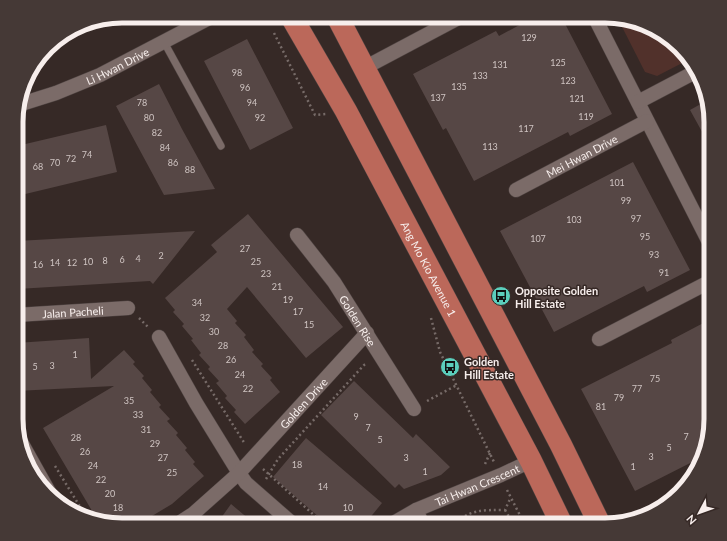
<svg xmlns="http://www.w3.org/2000/svg" width="727" height="541" viewBox="0 0 727 541" font-family="Lato,sans-serif">
  <rect width="100%" height="100%" fill="#362926"/>
  <!-- green -->
  <path fill="#51312b" d="M617,17L645,24L675,42L688,60L657,76L645,72Z"/>
  <!-- building -->
  <path fill="#564745" d="M536,16H561L612,114L570,136L568,132L474,181L446,128L443,130L413,74L496,31L499,36Z
    M247,39L293,128L250,150L204,61Z
    M159,84L182,129L215,189L164,195L124,121L116,106Z
    M706,101L711,122V148L690,110Z
    M106,125L117,172L17,196V146Z
    M633,162L690,270L647,292L644,286L554,332L500,231Z
    M248,214L343,327L306,358L247,287L227,309L237,321L235,323L246,335L244,337L254,350L252,352L263,364L261,366L272,378L270,380L280,392L245,424L234,412L236,410L225,398L227,396L216,383L219,381L208,369L210,367L199,355L201,353L191,340L193,339L182,326L184,324L173,312L175,310L165,298L217,252L211,245Z
    M195,231L153,284L150,281L17,289V241Z
    M711,319V426L704,456L635,491L581,389L672,343L671,340Z
    M89,338L91,379L124,350L135,362L133,364L144,376L142,378L152,390L150,392L161,405L159,407L170,419L167,421L178,433L176,435L187,448L185,450L195,462L193,464L204,476L172,504L137,525H115L98,521L43,428L114,386L16,391V343Z
    M354,381L413,438L416,434L450,467L441,475L404,489L399,484L395,488L321,415Z
    M306,438L382,503L364,525H328L273,477Z
    M231,504L256,525H216Z"/>
  <g fill="none" stroke-linecap="round" stroke-linejoin="round">
    <defs>
      <path id="lane" d="M164,42L221,146"/>
      <g id="street">
        <path d="M594,16L711,246"/>
        <path d="M364,68L462,16"/>
        <path d="M638,102L697,71"/>
        <path id="s1" d="M18,105L56,93L100,75L213,16"/>
        <path id="s2" d="M516,190L647,121"/>
        <path id="s3" d="M297,235L334,282L414,409"/>
        <path id="s4" d="M16,315L128,308"/>
        <path d="M159,337L196,403L239,473L246,483L294,525"/>
        <path d="M599,339L711,281"/>
        <path d="M21,442L53,499"/>
        <path d="M416,510L423,525"/>
        <path id="s5" d="M176,525L193,514L239,473L367,333"/>
        <path id="s6" d="M390,525L416,510L501,475L531,461"/>
      </g>
      <g id="primary">
        <path id="s7" d="M291,16L346,111L531,461L562,525"/>
        <path d="M337,16L561,445L600,525"/>
      </g>
    </defs>
    <!-- lane casing -->
    <use href="#lane" stroke="#514644" stroke-width="8"/>
    <!-- street casing -->
    <use href="#street" stroke="#514644" stroke-width="15"/>
    <!-- primary casing -->
    <use href="#primary" stroke="#514644" stroke-width="23"/>
    <!-- path -->
    <path stroke="#776b68" stroke-width="2.5" stroke-dasharray="2 3" stroke-linecap="butt" d="M274,33L315,115L326,114
      M139,318L148,327
      M431,318L440,352L494,462
      M192,360L245,444
      M427,401L457,385
      M485,464L490,453
      M55,466L87,518
      M263,469L325,525
      M266,479L278,459L364,365L368,364
      M507,490L525,525
      M505,510L514,525
      M635,518L649,510L652,514
      M453,525C470,509 483,510 505,510L510,499"/>
    <!-- lane -->
    <use href="#lane" stroke="#7b6b68" stroke-width="7"/>
    <!-- street -->
    <use href="#street" stroke="#7b6b68" stroke-width="14"/>
    <!-- primary -->
    <use href="#primary" stroke="#bb685a" stroke-width="22"/>
  </g>
  <!-- icons -->
  <defs>
    <symbol id="bus-disc" viewBox="-11 -11 22 22"><circle r="9.5" fill="#5bcebc" stroke="#362926"/><path d="M-5-6H5V4H4V6H2V4H-2V6H-4V4H-5ZM-3.5-4V0h7V-4ZM-3.5 1.2v1.5H-2V1.2ZM2 1.2v1.5H3.5V1.2Z" fill="#111"/></symbol>
  </defs>
  <g fill-rule="evenodd">
    <use href="#bus-disc" x="490" y="285" width="22" height="22"/>
    <use href="#bus-disc" x="439" y="356" width="22" height="22"/>
  </g>
  <g text-anchor="middle" dominant-baseline="central" stroke-width="3" stroke-linejoin="round" paint-order="stroke">
    <!-- number labels -->
    <g font-size="9" fill="#cfc4c2">
      <text x="529" y="37">129</text>
      <text x="558" y="62">125</text>
      <text x="500" y="64">131</text>
      <text x="237" y="72">98</text>
      <text x="480" y="75">133</text>
      <text x="568" y="80">123</text>
      <text x="459" y="86">135</text>
      <text x="245" y="87">96</text>
      <text x="438" y="97">137</text>
      <text x="577" y="98">121</text>
      <text x="142" y="102">78</text>
      <text x="252" y="102">94</text>
      <text x="586" y="116">119</text>
      <text x="149" y="117">80</text>
      <text x="260" y="117">92</text>
      <text x="526" y="128">117</text>
      <text x="157" y="132">82</text>
      <text x="490" y="146">113</text>
      <text x="165" y="147">84</text>
      <text x="87" y="154">74</text>
      <text x="71" y="158">72</text>
      <text x="55" y="162">70</text>
      <text x="173" y="162">86</text>
      <text x="38" y="166">68</text>
      <text x="190" y="169">88</text>
      <text x="617" y="182">101</text>
      <text x="626" y="200">99</text>
      <text x="636" y="218">97</text>
      <text x="574" y="219">103</text>
      <text x="645" y="236">95</text>
      <text x="538" y="238">107</text>
      <text x="245" y="248">27</text>
      <text x="654" y="254">93</text>
      <text x="161" y="255">2</text>
      <text x="138" y="258">4</text>
      <text x="122" y="259">6</text>
      <text x="105" y="260">8</text>
      <text x="88" y="261">10</text>
      <text x="256" y="261">25</text>
      <text x="55" y="262">14</text>
      <text x="72" y="262">12</text>
      <text x="38" y="264">16</text>
      <text x="664" y="272">91</text>
      <text x="266" y="273">23</text>
      <text x="277" y="286">21</text>
      <text x="288" y="299">19</text>
      <text x="197" y="302">34</text>
      <text x="298" y="311">17</text>
      <text x="205" y="317">32</text>
      <text x="309" y="324">15</text>
      <text x="214" y="331">30</text>
      <text x="223" y="345">28</text>
      <text x="75" y="354">1</text>
      <text x="231" y="359">26</text>
      <text x="52" y="365">3</text>
      <text x="35" y="366">5</text>
      <text x="240" y="374">24</text>
      <text x="655" y="378">75</text>
      <text x="248" y="388">22</text>
      <text x="637" y="388">77</text>
      <text x="619" y="397">79</text>
      <text x="129" y="400">35</text>
      <text x="601" y="406">81</text>
      <text x="138" y="414">33</text>
      <text x="356" y="416">9</text>
      <text x="368" y="427">7</text>
      <text x="146" y="429">31</text>
      <text x="686" y="436">7</text>
      <text x="76" y="437">28</text>
      <text x="380" y="439">5</text>
      <text x="155" y="443">29</text>
      <text x="669" y="447">5</text>
      <text x="85" y="451">26</text>
      <text x="651" y="456">3</text>
      <text x="163" y="457">27</text>
      <text x="406" y="457">3</text>
      <text x="297" y="464">18</text>
      <text x="93" y="465">24</text>
      <text x="633" y="466">1</text>
      <text x="425" y="471">1</text>
      <text x="172" y="472">25</text>
      <text x="101" y="479">22</text>
      <text x="323" y="486">14</text>
      <text x="110" y="493">20</text>
      <text x="118" y="507">18</text>
      <text x="348" y="507">10</text>
    </g>
    <!-- street labels -->
    <g font-size="11" fill="#f7eeec" stroke="#362926">
      <text stroke="none"><textPath href="#s1" startOffset="107">Li Hwan Drive</textPath></text>
      <text stroke="none"><textPath href="#s2" startOffset="74">Mei Hwan Drive</textPath></text>
      <text stroke="none"><textPath href="#s7" startOffset="288">Ang Mo Kio Avenue 1</textPath></text>
      <text stroke="none"><textPath href="#s4" startOffset="57">Jalan Pacheli</textPath></text>
      <text stroke="none"><textPath href="#s3" startOffset="105">Golden Rise</textPath></text>
      <text stroke="none"><textPath href="#s5" startOffset="177">Golden Drive</textPath></text>
      <text stroke="none"><textPath href="#s6" startOffset="96">Tai Hwan Crescent</textPath></text>
    </g>
    <!-- poi labels -->
    <g font-size="11" font-weight="bold" fill="#f7eeec" stroke="#362926" text-anchor="start">
      <text x="515" y="290">Opposite Golden<tspan x="515" dy="13">Hill Estate</tspan></text>
      <text x="464" y="361">Golden<tspan x="464" dy="13">Hill Estate</tspan></text>
    </g>
  </g>
  <!-- crop -->
  <path d="M0 0H727V541H0ZM122 23H605A99 99 0 0 1 704 122V419A99 99 0 0 1 605 518H122A99 99 0 0 1 23 419V122A99 99 0 0 1 122 23Z" fill="#453936" fill-rule="evenodd"/>
  <path fill="none" stroke="#f7eeec" stroke-width="5" d="M122 23H605A99 99 0 0 1 704 122V419A99 99 0 0 1 605 518H122A99 99 0 0 1 23 419V122A99 99 0 0 1 122 23Z"/>
  <!-- north arrow -->
  <g transform="translate(699 513) rotate(229)" stroke="#362926" stroke-width="3" paint-order="stroke">
  <path d="M0-3L7 15L0 10L-7 15Z" fill="#f7eeec"/>
  <text y="-6" font-size="11" font-weight="bold" text-anchor="middle" fill="#f7eeec">N</text>
  </g>
</svg>
